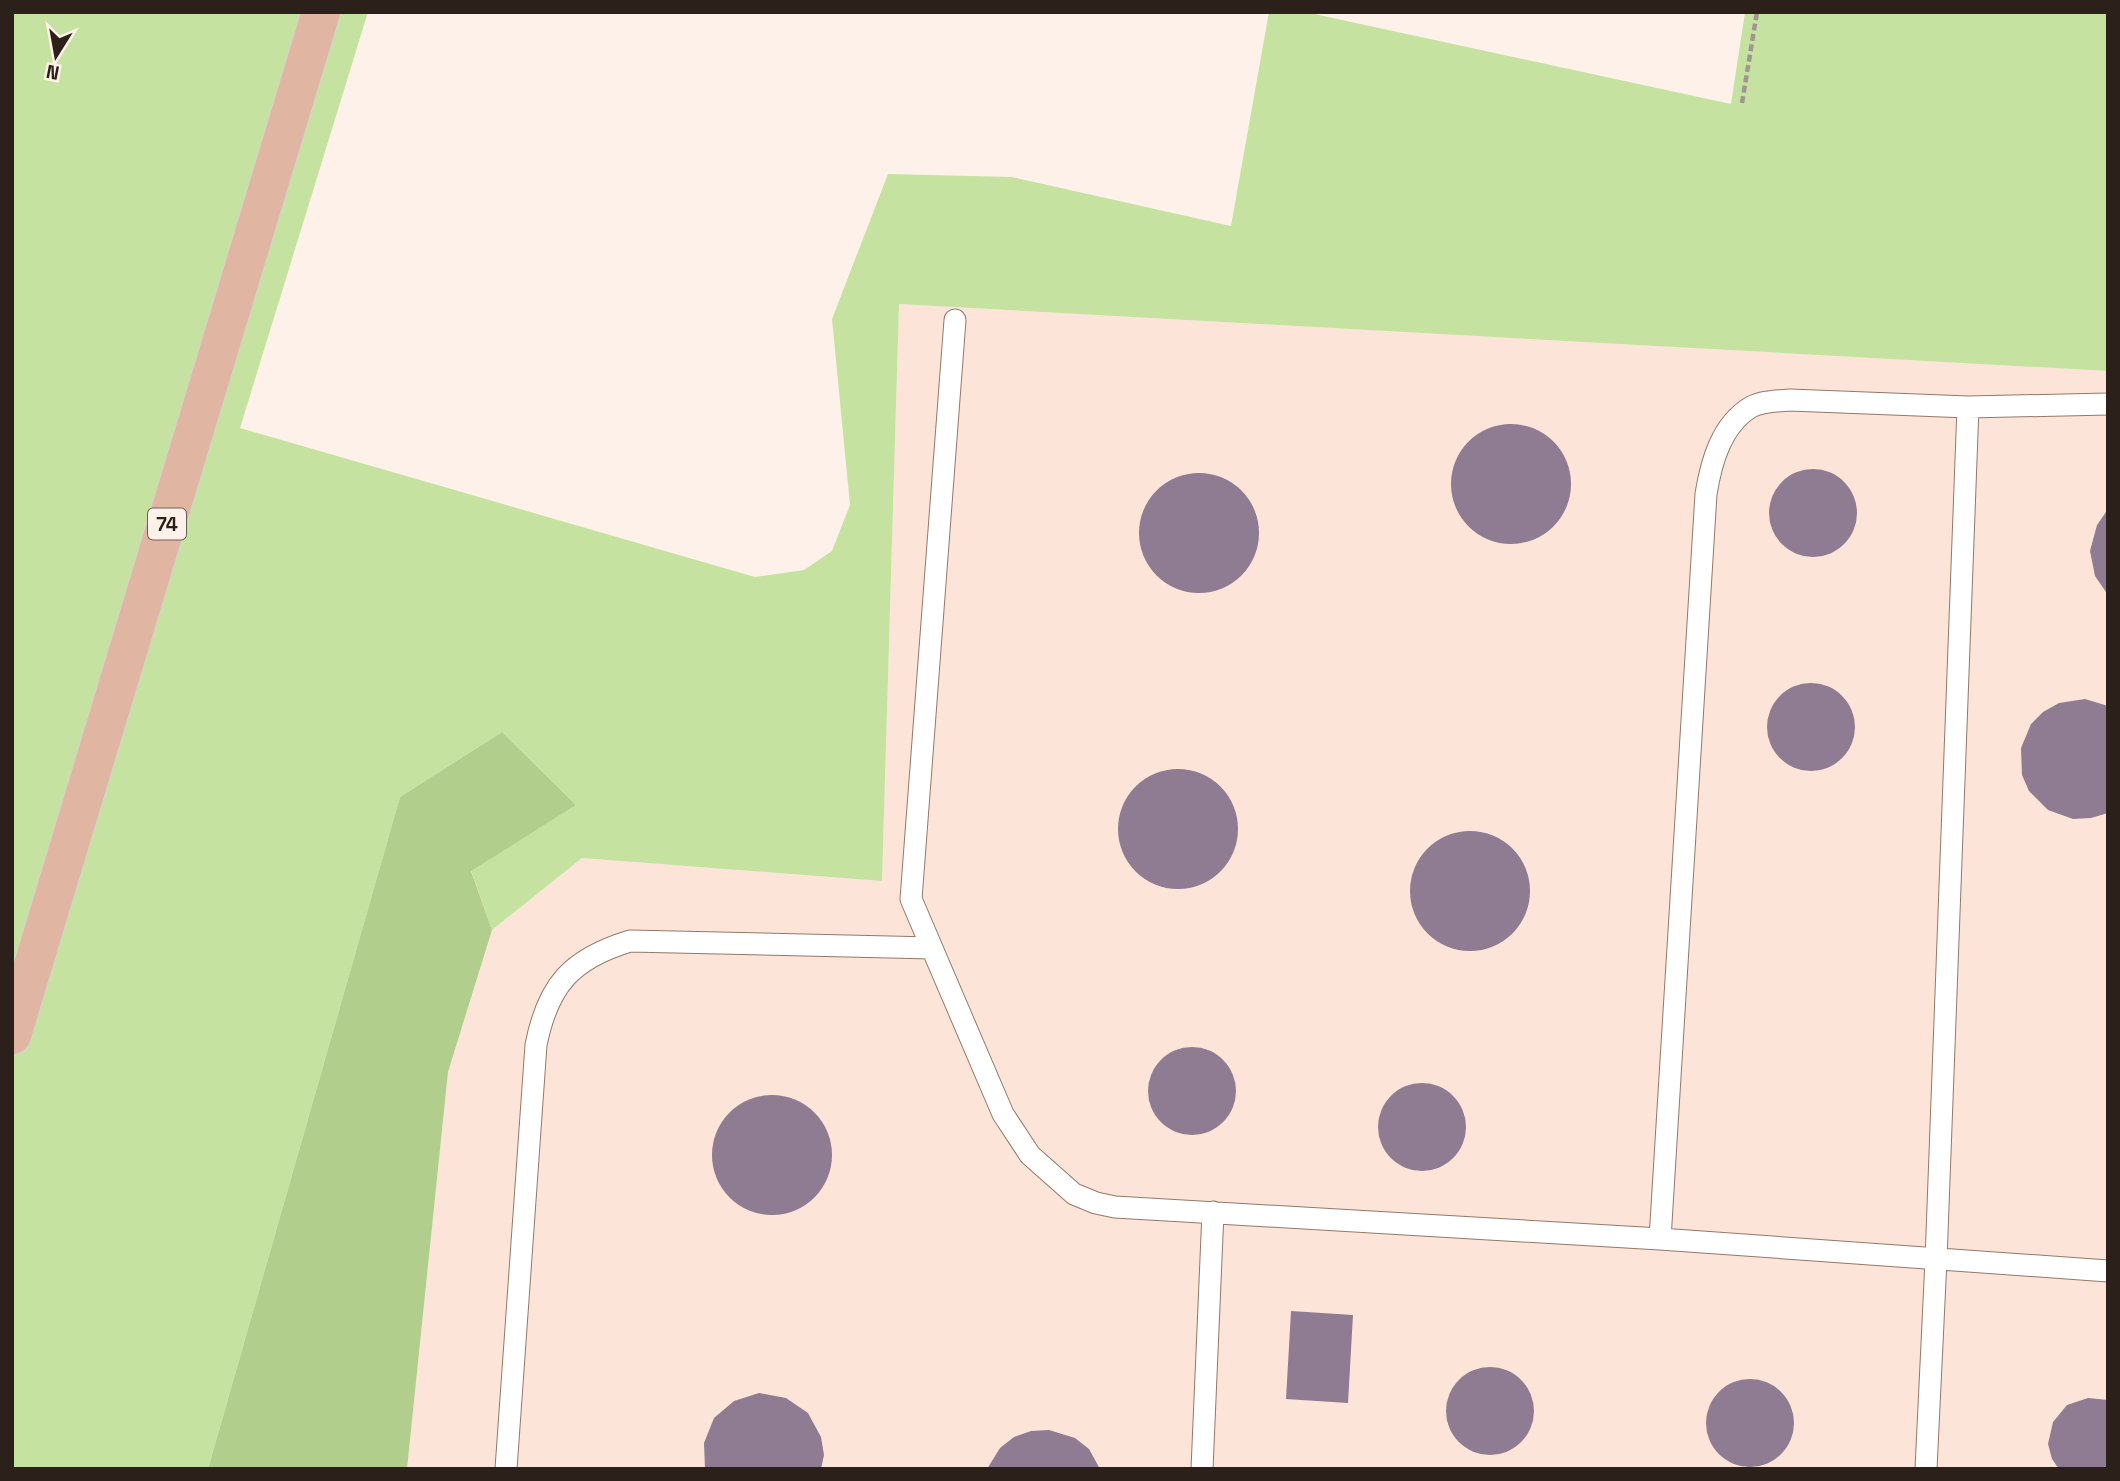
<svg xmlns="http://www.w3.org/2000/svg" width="2120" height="1481" viewBox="0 0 2120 1481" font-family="'Space Grotesk',sans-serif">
  <rect width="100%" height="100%" fill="#fdf1ea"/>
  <!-- built -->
  <path fill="#fce5d8" d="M899,304L2108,371V1469H407L448,1072L492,930L582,858L882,881Z"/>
  <!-- green -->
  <path fill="#c6e2a0" d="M12,12H368L240,428L755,577L804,570L832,551L850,505L832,319L888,174L1012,177L1231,226L1269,12H1305L1731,104L1745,12H2108V371L899,304L882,881L582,858L492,930L471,870L576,805L502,732L400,797L208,1469H12Z"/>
  <!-- forest -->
  <path fill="#b2ce8d" d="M502,732L576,805L471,871L492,930L448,1072L407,1469H208L400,797Z"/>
  <!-- building -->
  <path fill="#8f7b92" d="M1451 484a60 60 0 1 1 120 0a60 60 0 1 1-120 0Z
    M1769 513a44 44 0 1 1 88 0a44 44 0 1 1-88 0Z
    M1139 533a60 60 0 1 1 120 0a60 60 0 1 1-120 0Z
    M2108,509V595L2095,576L2090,551L2097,525Z
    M1767 727a44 44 0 1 1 88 0a44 44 0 1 1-88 0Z
    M2085,699L2108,706V813L2091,818L2073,819L2048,810L2029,791L2022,775L2021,748L2031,724L2043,712L2059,703Z
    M1118 829a60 60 0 1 1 120 0a60 60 0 1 1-120 0Z
    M1410 891a60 60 0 1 1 120 0a60 60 0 1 1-120 0Z
    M1148 1091a44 44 0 1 1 88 0a44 44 0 1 1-88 0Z
    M1378 1127a44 44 0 1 1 88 0a44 44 0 1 1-88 0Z
    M712 1155a60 60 0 1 1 120 0a60 60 0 1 1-120 0Z
    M1291,1311L1353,1315L1348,1403L1286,1399Z
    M1446 1411a44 44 0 1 1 88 0a44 44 0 1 1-88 0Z
    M1706 1423a44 44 0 1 1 88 0a44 44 0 1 1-88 0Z
    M759,1393L786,1398L808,1413L821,1437L824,1455L821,1469H705L704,1443L714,1418L734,1401Z
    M2088,1398L2108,1400V1469H2059L2052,1459L2048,1444L2053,1422L2067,1405Z
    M1049,1430L1075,1438L1089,1449L1100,1469H987L1000,1448L1014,1437L1031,1431Z"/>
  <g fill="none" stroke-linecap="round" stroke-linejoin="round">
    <defs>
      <path id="lane" d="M955,320L911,899L1003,1114L1030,1155L1074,1194L1096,1203L1115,1207L1660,1239L2108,1271
        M1660,1239L1706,494C1711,463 1721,425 1751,407C1762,401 1777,401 1790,400L1968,407
        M506,1469L536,1045C548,985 571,959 630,941L932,948
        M1202,1469L1213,1212
        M1926,1469L1936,1260L1968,407L2108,404"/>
      <path id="primary" d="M12,1035L321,12"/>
    </defs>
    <!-- lane casing -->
    <use href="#lane" stroke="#937868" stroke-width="23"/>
    <!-- primary casing -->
    <use href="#primary" stroke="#d5d2d1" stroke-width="40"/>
    <!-- path -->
    <path stroke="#a1968f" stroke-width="4.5" stroke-dasharray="7 3.5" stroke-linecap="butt" d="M1742,103L1757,12"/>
    <!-- lane -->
    <use href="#lane" stroke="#fff" stroke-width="21"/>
    <!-- primary -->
    <use href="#primary" stroke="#e0b6a2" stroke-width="38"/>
  </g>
  <g text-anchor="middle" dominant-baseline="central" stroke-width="7" stroke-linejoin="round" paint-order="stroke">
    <!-- shield labels -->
    <rect fill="#fdf1ea" stroke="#6a5f58" stroke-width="2" x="148" y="508.5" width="38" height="31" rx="5"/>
    <g font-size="19" font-weight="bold" fill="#2b201a">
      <text x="167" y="524">74</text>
    </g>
  </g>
  <!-- border -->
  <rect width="2120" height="1481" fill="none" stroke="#2b201a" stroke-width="28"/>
  <!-- north arrow -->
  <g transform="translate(56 56) rotate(191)" stroke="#fdf1ea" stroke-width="5" paint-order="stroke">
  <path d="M0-5L12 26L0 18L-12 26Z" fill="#2b201a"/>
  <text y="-10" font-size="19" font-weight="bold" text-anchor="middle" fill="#2b201a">N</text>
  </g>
</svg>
